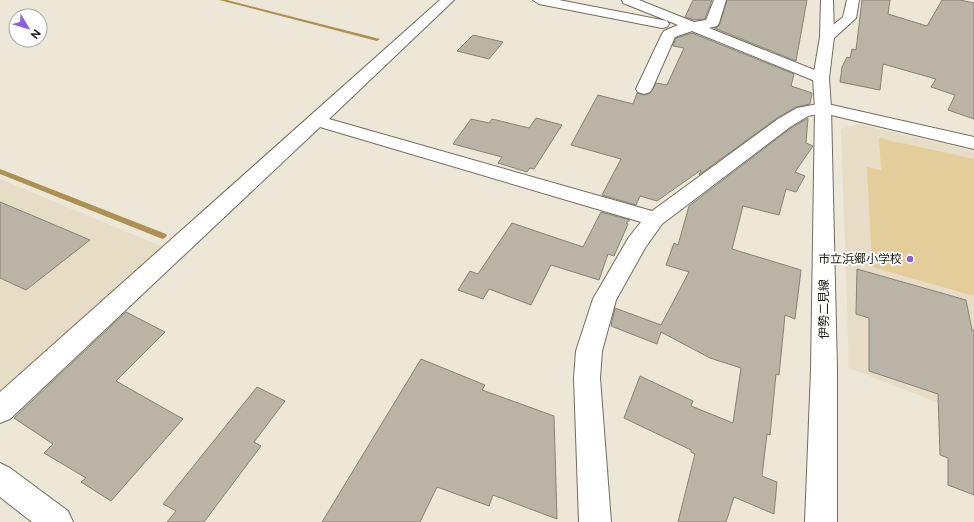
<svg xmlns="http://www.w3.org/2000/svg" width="974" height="522" viewBox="0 0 974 522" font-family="'Public Sans','Noto Sans JP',sans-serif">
  <rect width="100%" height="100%" fill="#ede7d8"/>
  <!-- built -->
  <path fill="#e7ddc7" d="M858,124L974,151V417L849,368L841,129Z
    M0,179L163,247L0,392Z"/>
  <!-- green -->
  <path fill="#e3cd9a" d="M879,138L974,159V296L872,267L867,167L881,170Z"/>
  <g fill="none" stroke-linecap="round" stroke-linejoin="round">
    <!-- stream -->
    <path fill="#ac9152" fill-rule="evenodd" d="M219,0H227L380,39L377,41Z
      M0,169L166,234L167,236L163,239L160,238L0,174Z"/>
  </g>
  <!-- building -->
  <path fill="#bab4a6" stroke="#888274" d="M693,0H712L705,19L694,20L685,17Z
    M727,0H807L796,61L714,28L718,27L720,23Z
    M862,0H890L888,14L927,26L942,0H960L974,3V119L948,110L955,95L931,87L936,79L883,64L880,90L840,82L842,67L847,57L850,58L852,49L856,50Z
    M692,33L794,74L791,86L812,93L810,104L796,107L777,118L699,175L701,170L657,201L640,196L636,205L602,195L621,159L571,145L598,95L633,104L637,93L644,95L650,93L656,83L667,85L684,48L673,46L676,38Z
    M473,35L503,42L489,59L457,51Z
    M536,118L562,125L534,169L530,168L527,172L498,163L502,157L453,144L471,119L489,123L492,119L529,128Z
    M808,118L806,143L813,146L795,172L805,176L796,192L786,189L779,215L743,206L732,249L801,270L795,319L785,315L779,375L776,374L770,435L767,434L762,476L777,482L774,514L734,497L726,522H678L695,454L691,452V450L624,418L640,376L693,401L691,406L733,423L741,368L710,358L661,332L657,344L611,326L615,308L661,325L689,272L666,265L674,243L678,245L689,206L791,128Z
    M0,202L43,220L90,240L26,290L0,278Z
    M601,212L630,220L626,223L628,224L614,256L608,254L599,280L551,265L531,305L489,289L483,299L458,290L470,271L478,274L512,223L583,247Z
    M857,269L966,300L972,330H974V495L948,485V458L940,455L938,394L869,371V318L856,314Z
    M126,312L165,332L116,381L183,419L111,501L81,482L86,478L44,453L53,444L14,418Z
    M421,359L485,385L482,390L554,416L557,519L493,495L489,506L437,487L420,522H322Z
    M257,387L285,401L254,442L261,446L204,522H167L176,511L163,504Z"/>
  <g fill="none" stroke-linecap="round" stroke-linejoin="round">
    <defs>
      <path id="minor" d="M440,0H454L329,119L652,211L778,119L797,108L823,103L974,137V149L823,113L808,116L790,127L662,224L645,248L616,300L602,351L600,378L611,522H579L574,378L576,351L593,299L629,237L641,222L320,127L10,419L0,423V392Z
        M533,0H559L662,20L667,21L669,24L667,27L662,28L539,4Z
        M622,0H639L694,22L706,20L714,0H726L719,23L717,26L709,28L827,75L829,78L827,81H815L692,31L675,37L652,89L650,92L644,94L638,92L636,89L662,34L664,31L678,25L623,3Z
        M847,0H859L856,18L832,40H822L820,37L822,34L843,17Z
        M0,463L10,468L68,511L73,522H32L0,497Z"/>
      <path id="major" d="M821,0H833L834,37L829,78L831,108L837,370V522H805L811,370L815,108L813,78L820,37Z"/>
    </defs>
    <!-- minor casing -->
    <use href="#minor" stroke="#736d60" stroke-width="2"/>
    <!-- major casing -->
    <use href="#major" stroke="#736d60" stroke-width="2"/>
    <!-- minor -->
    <use href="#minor" fill="#fff" fill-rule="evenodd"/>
    <!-- major -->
    <use href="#major" fill="#fff" fill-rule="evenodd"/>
  </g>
  <!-- markers -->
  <circle fill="#8c60da" stroke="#fff" stroke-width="1.5" cx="910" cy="259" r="4"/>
  <g text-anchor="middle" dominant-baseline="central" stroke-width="3.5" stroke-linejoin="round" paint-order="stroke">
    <!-- poi labels -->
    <g font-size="12" fill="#22201a" stroke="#fff" text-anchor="end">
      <text x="902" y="259">市立浜郷小学校</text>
    </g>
    <!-- street labels -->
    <g font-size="12" fill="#22201a" stroke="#fff">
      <text transform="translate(824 309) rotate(-90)">伊勢二見線</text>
    </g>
  </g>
  <!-- north arrow -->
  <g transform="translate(28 28) rotate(128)"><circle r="19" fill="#ffffff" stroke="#a7a6a3"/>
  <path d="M0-3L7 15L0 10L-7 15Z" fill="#8c60da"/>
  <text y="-6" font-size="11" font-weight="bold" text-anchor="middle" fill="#22201a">N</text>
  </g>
</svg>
